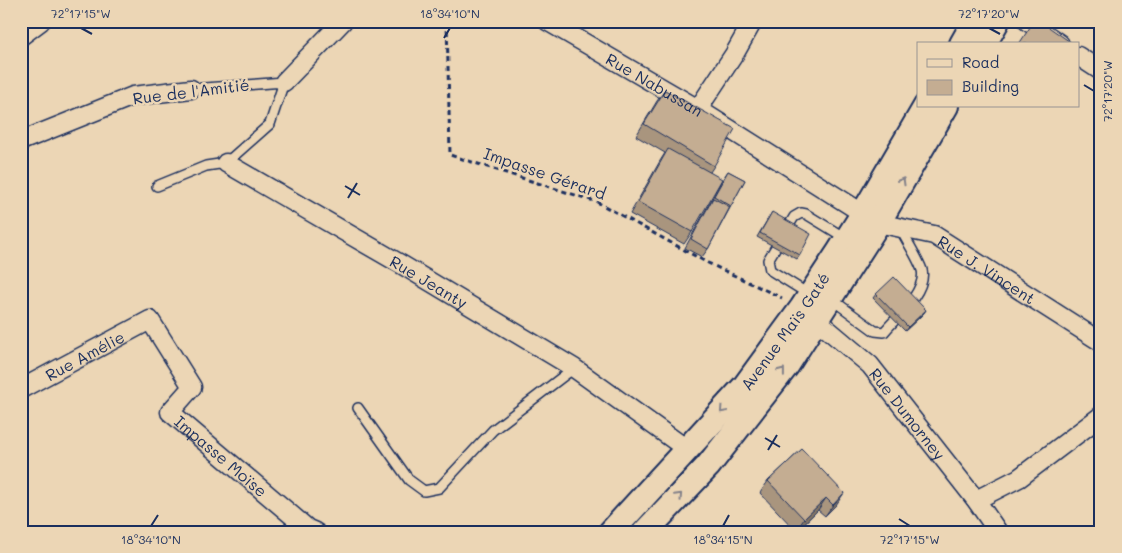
<svg xmlns="http://www.w3.org/2000/svg" width="1122" height="553" viewBox="0 0 1122 553" font-family="Mali,sans-serif">
  <rect width="100%" height="100%" fill="#ecd6b5"/>
  <filter id="ink" filterUnits="userSpaceOnUse"><feTurbulence type="fractalNoise" baseFrequency=".02" numOctaves="2"/><feDisplacementMap in="SourceGraphic" scale="10" xChannelSelector="R" yChannelSelector="G"/><feConvolveMatrix kernelMatrix="1 2 1 2 8 2 1 2 1" color-interpolation-filters="sRGB"/></filter>
  <g filter="url(#ink)">
    <g fill="none" stroke-linecap="round" stroke-linejoin="round">
      <defs>
        <path id="lane" d="M157,186L206,166L226,163L270,124L284,82L191,89
          M810,295L770,270L768,260L794,217L801,213L806,214L847,239
          M830,298L875,331L884,332C896,318 927,291 922,270C918,258 906,240 900,228
          M358,408L409,480L424,491L439,488L493,430L574,368"/>
        <g id="street">
          <path id="s1" d="M547,21L698,109L878,223L934,235L1101,342"/>
          <path d="M1027,21L1060,44"/>
          <path d="M21,36L41,21"/>
          <path d="M1078,56L1101,71"/>
          <path d="M284,82L343,21"/>
          <path d="M698,109L735,53L753,21"/>
          <path d="M21,141L133,96L191,89"/>
          <path id="s2" d="M226,163L404,266L574,368L688,450"/>
          <path id="s3" d="M807,312L870,365L976,500L998,532"/>
          <path id="s4" d="M21,389L150,320L192,387L170,412L308,529L315,532"/>
          <path d="M976,500L1019,478L1101,416"/>
        </g>
        <g id="secondary">
          <path d="M962,44L975,21"/>
          <path d="M984,44L997,21"/>
          <path id="s5" d="M611,532L745,386L802,308L839,252L863,214L926,106"/>
          <path d="M645,532L708,466L787,365L878,223L946,106"/>
        </g>
      </defs>
      <!-- lane casing -->
      <use href="#lane" stroke="#1b2f5e" stroke-width="12"/>
      <!-- street casing -->
      <use href="#street" stroke="#1b2f5e" stroke-width="21"/>
      <!-- secondary casing -->
      <use href="#secondary" stroke="#1b2f5e" stroke-width="28"/>
      <!-- path -->
      <path stroke="#1b2f5e" stroke-width="3" stroke-dasharray="5 4" stroke-linecap="butt" d="M447,21L450,155L597,202L708,263L782,298"/>
      <!-- lane -->
      <use href="#lane" stroke="#ecd6b5" stroke-width="9"/>
      <!-- street -->
      <use href="#street" stroke="#ecd6b5" stroke-width="18"/>
      <!-- secondary -->
      <use href="#secondary" stroke="#ecd6b5" stroke-width="24"/>
    </g>
    <!-- wall -->
    <path fill="#a9957e" stroke="#1b2f5e" d="M665,90L714,166L710,172L692,232L684,244L630,214L660,161L665,153L636,136L657,101Z
      M728,171L745,180L708,249L702,257L685,248L722,180Z
      M772,212L800,255L797,259L757,237Z
      M876,294L926,310L923,314L905,331L873,298Z
      M802,449L836,505L825,516L818,510L796,531L760,493L768,481Z"/>
    <!-- shaded-wall -->
    <path fill="#897966" stroke="#1b2f5e" d="M28,94L22,102L21,103V98Z
      M926,310L923,314L905,331L908,327Z
      M844,493L836,505L825,516L833,505Z
      M826,498L818,510L796,531L804,519Z"/>
    <!-- building -->
    <path fill="#c4ad92" stroke="#1b2f5e" d="M1034,21H1040L1073,44H1019Z
      M21,83L28,94L21,98Z
      M665,90L735,129L714,166L644,124Z
      M668,149L722,179L692,232L638,202Z
      M728,171L745,180L731,206L714,196Z
      M713,198L730,207L708,249L691,239Z
      M772,212L811,234L800,255L760,233Z
      M894,277L926,310L908,327L876,294Z
      M802,449L844,493L833,505L826,498L804,519L768,481Z"/>
    <!-- one-way arrows -->
    <defs><path id="oneway-chevron" d="M-2-3.5L2.5 0L-2 3.5" fill="none" stroke-width="1.6" stroke-linecap="round" stroke-linejoin="round" transform="scale(1.25)"/></defs>
    <g stroke="#84828a">
      <use href="#oneway-chevron" transform="translate(902 181) rotate(-60)"/>
      <use href="#oneway-chevron" transform="translate(782 371) rotate(-52)"/>
      <use href="#oneway-chevron" transform="translate(723 410) rotate(132)"/>
      <use href="#oneway-chevron" transform="translate(679 496) rotate(-47)"/>
    </g>
  </g>
  <!-- ticks -->
  <path fill="none" stroke="#1b2f5e" stroke-width="2" d="M81,28L92,34M989,28L1000,34M444,38L450,28M1084,85L1094,91M345,186L360,195M348,198L357,183M765,438L780,447M768,450L777,435M899,519L910,526M151,526L158,515M723,526L729,515"/>
  <g text-anchor="middle" dominant-baseline="central" stroke-width="5" stroke-linejoin="round" paint-order="stroke">
    <!-- street labels -->
    <g font-size="16" fill="#1b2f5e" stroke="#ecd6b5">
      <text stroke="none"><textPath href="#s1" startOffset="125">Rue Nabussan</textPath></text>
      <text transform="translate(191 91) rotate(-7)">Rue de l'Amitié</text>
      <text transform="translate(545 173) rotate(19)">Impasse Gérard</text>
      <text stroke="none"><textPath href="#s1" startOffset="508">Rue J. Vincent</textPath></text>
      <text stroke="none"><textPath href="#s2" startOffset="235">Rue Jeanty</textPath></text>
      <text stroke="none"><textPath href="#s5" startOffset="266">Avenue Maïs Gaté</textPath></text>
      <text stroke="none"><textPath href="#s4" startOffset="72">Rue Amélie</textPath></text>
      <text stroke="none"><textPath href="#s3" startOffset="144">Rue Dumorney</textPath></text>
      <text stroke="none"><textPath href="#s4" startOffset="326">Impasse Moïse</textPath></text>
    </g>
  </g>
  <!-- margin -->
  <rect width="1122" height="553" fill="none" stroke="#ecd6b5" stroke-width="55"/>
  <!-- legend -->
  <rect x="917" y="42" width="162" height="65" fill="#ecd6b5" stroke="#989392"/>
  <rect x="927" y="59" width="25" height="8" fill="#ecd6b5" stroke="#989392"/>
  <text x="962" y="68" font-size="15" fill="#1b2f5e">Road</text>
  <rect x="927" y="80" width="25" height="15" fill="#c4ad92" stroke="#989392"/>
  <text x="962" y="92" font-size="15" fill="#1b2f5e">Building</text>
  <rect x="28" y="28" width="1066" height="498" fill="none" stroke="#1b2f5e" stroke-width="2"/>
  <g font-size="12" text-anchor="middle" fill="#1b2f5e">
    <text x="81" y="18">72°17'15"W</text>
    <text x="450" y="18">18°34'10"N</text>
    <text x="989" y="18">72°17'20"W</text>
    <text transform="translate(1108 91) rotate(-90)" y="4">72°17'20"W</text>
    <text x="151" y="544">18°34'10"N</text>
    <text x="723" y="544">18°34'15"N</text>
    <text x="910" y="544">72°17'15"W</text>
  </g>
</svg>
